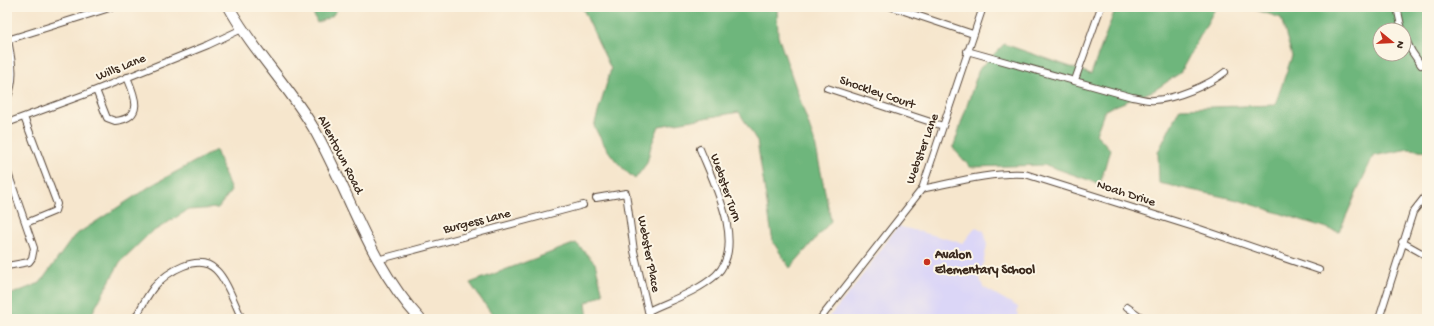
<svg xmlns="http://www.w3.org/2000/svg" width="1434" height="326" viewBox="0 0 1434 326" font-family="'Gochi Hand',sans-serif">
  <rect width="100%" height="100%" fill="#fcf5e5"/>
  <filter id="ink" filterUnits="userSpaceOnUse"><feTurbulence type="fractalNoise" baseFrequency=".025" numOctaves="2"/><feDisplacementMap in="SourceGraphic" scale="8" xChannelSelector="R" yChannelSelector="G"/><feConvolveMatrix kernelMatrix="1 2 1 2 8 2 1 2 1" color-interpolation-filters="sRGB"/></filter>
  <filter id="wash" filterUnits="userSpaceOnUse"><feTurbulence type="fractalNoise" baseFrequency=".012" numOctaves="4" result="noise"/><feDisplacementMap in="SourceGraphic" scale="16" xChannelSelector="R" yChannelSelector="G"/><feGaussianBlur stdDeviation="0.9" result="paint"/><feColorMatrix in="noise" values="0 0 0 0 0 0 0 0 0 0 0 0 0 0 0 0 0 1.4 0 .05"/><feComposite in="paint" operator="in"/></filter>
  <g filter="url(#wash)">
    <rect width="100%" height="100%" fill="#f6e6cd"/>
    <!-- built -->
    <path fill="#dbd6f7" d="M898,226L963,243L976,227L984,231L987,245L980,279L983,287L1018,307L1017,319H827L851,291Z"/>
    <!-- forest -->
    <path fill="#6eb67c" stroke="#54704d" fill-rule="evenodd" d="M311,7H339L332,16L317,23Z
      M582,7H777L778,36L815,143L831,221L790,268L773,242L757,141L739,112L659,126L651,146L647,163L635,179C616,164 604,147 594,126L611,69Z
      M1116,7H1216L1180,73L1155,90L1105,110L1096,134L1110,149L1100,184L1046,165L970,167L953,148L979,69L1004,44L1091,74Z
      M1247,7H1427V151L1409,149L1373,156L1339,232L1238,200L1159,183L1158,152L1180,108L1275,105L1292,56L1281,18ZM1380,30H1404V54H1380Z
      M216,150L231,191L218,208L188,210L149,234L120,262L89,319H7V296L40,283L74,236L152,185Z
      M576,243L595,263L603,294L586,303L588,319H495L470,283Z"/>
  </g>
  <g filter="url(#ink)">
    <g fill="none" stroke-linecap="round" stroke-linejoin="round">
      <defs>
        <path id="minor" d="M892,7L973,34
          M1397,7L1402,30
          M1404,36L1412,52L1421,65
          M7,40L113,7
          M967,51L1132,97C1140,98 1147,101 1154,100C1175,99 1209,85 1225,72
          M1075,80L1101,7
          M827,88L943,126
          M96,90L107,118L115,121C145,118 135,96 127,77
          M7,99C16,79 12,61 8,40
          M24,117L57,204L55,211L26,223
          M7,123L86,94L208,45L242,29
          M7,170L34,248L32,258L29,262L7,266
          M922,189C956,182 990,172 1025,174L1200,229L1319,270
          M596,198L626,193L634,251L650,319
          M1402,242L1427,256
          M377,260L583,205
          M1127,307L1144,319
          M648,311C671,300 697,292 716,275C747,246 713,181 700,149
          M135,319C141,308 146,297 154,287C167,272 198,252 216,270C227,280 235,305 242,319
          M820,319L922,189L983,7
          M1379,319L1413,212L1427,194"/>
        <path id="primary" d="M229,7C253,51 289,86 314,129C350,193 369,264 420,319"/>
      </defs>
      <!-- minor casing -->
      <use href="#minor" stroke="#574638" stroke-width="8"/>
      <!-- primary casing -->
      <use href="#primary" stroke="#574638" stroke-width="12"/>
      <!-- minor -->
      <use href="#minor" stroke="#fff" stroke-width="6"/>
      <!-- primary -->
      <use href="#primary" stroke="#fff" stroke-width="10"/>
    </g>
  </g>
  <!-- markers -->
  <circle fill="#c8321e" stroke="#fcf5e5" stroke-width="1.5" cx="927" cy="262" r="4"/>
  <g text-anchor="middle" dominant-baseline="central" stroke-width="4" stroke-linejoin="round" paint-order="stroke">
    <!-- street labels -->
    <g font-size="13" fill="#3b2a1e" stroke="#fcf5e5">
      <text transform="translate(121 68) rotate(-22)">Wills Lane</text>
      <text transform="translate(877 93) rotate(19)">Shockley Court</text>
      <text transform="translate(923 149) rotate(-70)">Webster Lane</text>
      <text transform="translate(340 155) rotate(63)">Allentown Road</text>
      <text transform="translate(725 188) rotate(71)">Webster Turn</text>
      <text transform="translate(1126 194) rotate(18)">Noah Drive</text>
      <text transform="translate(477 222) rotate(-14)">Burgess Lane</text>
      <text transform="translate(648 254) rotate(79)">Webster Place</text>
    </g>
    <!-- poi labels -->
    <g font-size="13" font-weight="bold" fill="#3b2a1e" stroke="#fcf5e5" text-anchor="start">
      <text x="935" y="255">Avalon<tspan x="935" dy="15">Elementary School</tspan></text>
    </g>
  </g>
  <!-- margin -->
  <rect width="1434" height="326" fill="none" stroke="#fcf5e5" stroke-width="24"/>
  <!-- north arrow -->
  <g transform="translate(1392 42) rotate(108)"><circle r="19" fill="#fcf5e5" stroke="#afa495"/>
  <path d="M0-3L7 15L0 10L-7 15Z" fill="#c8321e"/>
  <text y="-6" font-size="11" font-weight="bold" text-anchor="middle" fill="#3b2a1e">N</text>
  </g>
</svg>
